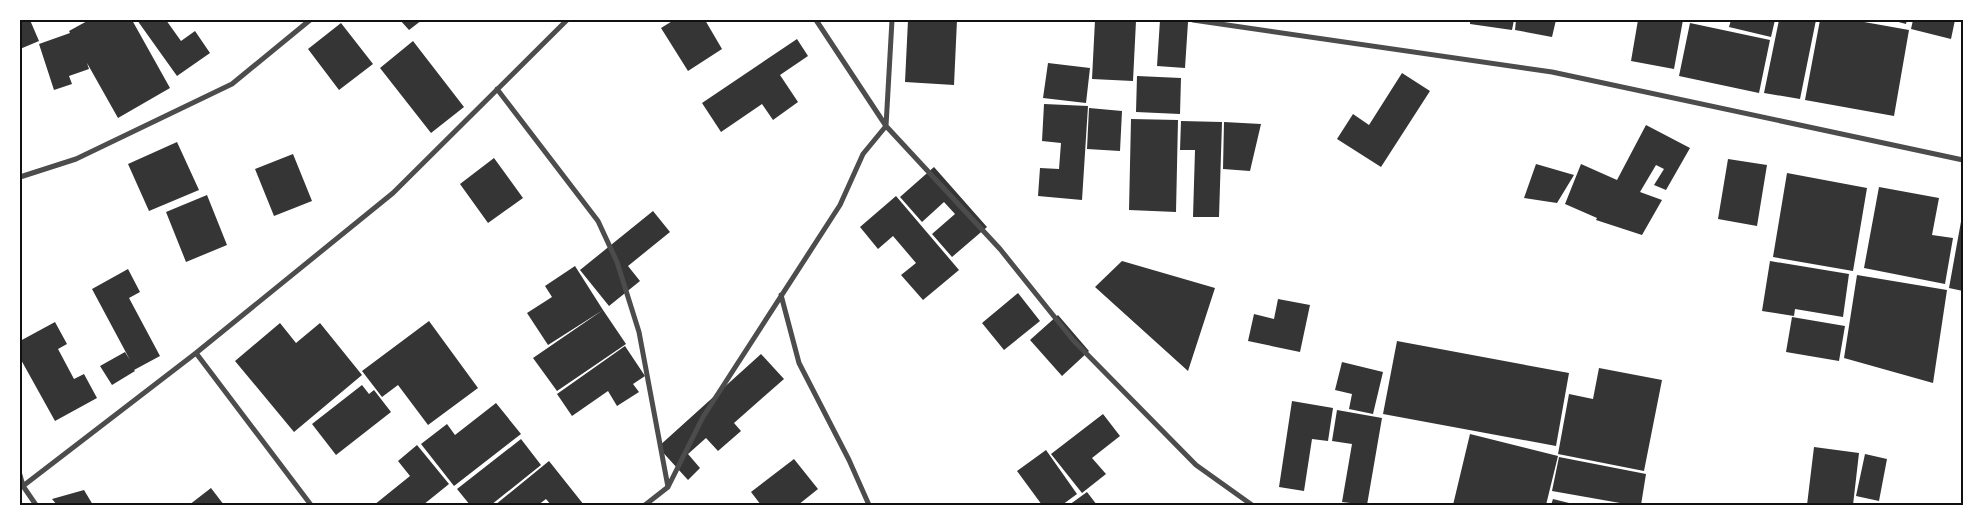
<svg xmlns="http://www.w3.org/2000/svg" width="1983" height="525" viewBox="0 0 1983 525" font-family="Mulish,sans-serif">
  <rect width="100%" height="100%" fill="#fff"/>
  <!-- building -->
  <path fill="#353535" d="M20,20H30L39,41L20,49Z
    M89,20H132L170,88L118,118L87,63L89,69L69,76L72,84L54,90L39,44L70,33L69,31Z
    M137,20H166L181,41L195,31L210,53L177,76Z
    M400,20H422L409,30Z
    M674,20H705L722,49L688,71L661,28Z
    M908,20H957L954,85L905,82Z
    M1095,20L1136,21L1133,81L1092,79Z
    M1160,20L1188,22L1185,68L1157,66Z
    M1470,20H1514L1512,30L1470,24Z
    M1516,20H1556L1552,37L1515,30Z
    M1638,20H1683L1674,69L1631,61Z
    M1731,20H1775L1771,37L1729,27Z
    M1779,20H1816L1800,99L1764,93Z
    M1820,20H1853L1909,30L1894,116L1805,100Z
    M1891,20H1907L1906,24Z
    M1913,20H1955L1951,39L1911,29Z
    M341,23L373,64L339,90L308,49Z
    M1690,23L1770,40L1759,93L1679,76Z
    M797,39L808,56L780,75L798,102L773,120L762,104L721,132L702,103Z
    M413,41L464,107L431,133L380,68Z
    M1048,63L1090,68L1086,103L1043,98Z
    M1402,73L1430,91L1381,167L1337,139L1353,114L1369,125Z
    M1137,76L1181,78L1180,114L1136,112Z
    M1044,104L1088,106L1082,200L1038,196L1040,168L1059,169L1061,143L1042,141Z
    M1089,108L1122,111L1120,151L1087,149Z
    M1131,119L1178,120L1176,212L1129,210Z
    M1181,121L1222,122L1219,217H1193L1195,150H1180Z
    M1224,122L1261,124L1250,171L1223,169Z
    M1646,125L1690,148L1666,190L1654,185L1664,169L1656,165L1640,192L1662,200L1642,235L1596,220L1597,218L1565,204L1581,164L1617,180Z
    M177,142L199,190L149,211L128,164Z
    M293,154L312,201L274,216L255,169Z
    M494,158L523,198L488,223L460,184Z
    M1728,159L1767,165L1757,226L1718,219Z
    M1536,164L1574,175L1557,203L1524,198Z
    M934,167L987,227L952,257L932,234L955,214L944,202L922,222L900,197Z
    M1787,173L1867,188L1853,271L1773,257Z
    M1879,187L1939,198L1932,235L1953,238L1945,284L1864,268Z
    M207,195L227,245L186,262L166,212Z
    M896,196L959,270L923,300L901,275L916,263L893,236L878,249L860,227Z
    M653,211L670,232L628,266L640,281L609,306L580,270Z
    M1962,216H1963V291L1949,288Z
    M1122,261L1215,288L1188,371L1095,287Z
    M1770,261L1849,274L1843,317L1795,309L1794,316L1762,311Z
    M575,266L603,310L548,345L527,313L552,297L545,286Z
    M128,269L140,292L129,298L160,356L134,370L135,371L112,385L100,366L125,352L130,360L92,289Z
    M1857,275L1947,290L1933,383L1844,358Z
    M1018,293L1040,321L1004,350L982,323Z
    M1278,299L1310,305L1300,352L1248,341L1254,314L1274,319Z
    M603,310L626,344L557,391L533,358Z
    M1058,315L1089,351L1062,376L1030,340Z
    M1792,317L1845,326L1839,361L1786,352Z
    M429,321L478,388L428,425L398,385L382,397L362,371Z
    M55,322L67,344L58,349L74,379L84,374L97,398L55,421L20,358V341Z
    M280,323L296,343L320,323L362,375L294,432L235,361Z
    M1397,341L1569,373L1556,446L1383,414Z
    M625,346L645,376L633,384L639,392L617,406L608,391L572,416L557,394Z
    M761,354L784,379L734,423L741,431L718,451L706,438L688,454L700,468L688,480L658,447Z
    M1342,362L1383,372L1373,414L1349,409L1352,394L1335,390Z
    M1599,368L1662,380L1644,471L1558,454L1569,394L1593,399Z
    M362,385L369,394L374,390L391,412L336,455L312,424Z
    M1292,401L1333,408L1328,441L1312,439L1304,491L1279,487Z
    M496,403L521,434L454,486L421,444L447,424L455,435Z
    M1337,410L1382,418L1367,505L1342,502L1352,444L1332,441Z
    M1103,414L1120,436L1092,458L1106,474L1082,493L1051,454Z
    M1470,434L1558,456L1546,505H1453Z
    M521,439L541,465L491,505H470L457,489Z
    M417,445L449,484L423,505H374L410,476L398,461Z
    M1814,447L1859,453L1853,505H1807Z
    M1046,450L1077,494L1062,505H1042L1017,471Z
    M1865,454L1887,459L1879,501L1856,496Z
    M1559,457L1646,474L1641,505H1620V503L1552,491Z
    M794,459L818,489L798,505H761L751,492Z
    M549,461L584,505H551L546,499L538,505H495Z
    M211,488L224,505H189Z
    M84,490L93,505H57L52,499Z
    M1087,492L1097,505H1069Z
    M1553,499L1573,504V505H1551Z"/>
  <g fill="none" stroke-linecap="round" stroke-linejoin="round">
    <!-- minor -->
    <path stroke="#4c4c4c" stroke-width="5" d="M816,20L886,126L1000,249L1073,340L1196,465L1252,505
      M1193,20L1552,72L1963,160
      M497,89L598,221L617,262L639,332L668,487
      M20,177L76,159L232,84L310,20
      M781,295L799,363L849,460L869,505
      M196,353L311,505
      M20,475L23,486L36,505
      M23,486L196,353L393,193L567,20
      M645,505L668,487L703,417L840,205L863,154L886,126L892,20"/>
  </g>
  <!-- border -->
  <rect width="1983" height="525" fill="none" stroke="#ffffff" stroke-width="42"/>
  <rect x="21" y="21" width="1941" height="483" fill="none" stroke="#111" stroke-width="2"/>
</svg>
